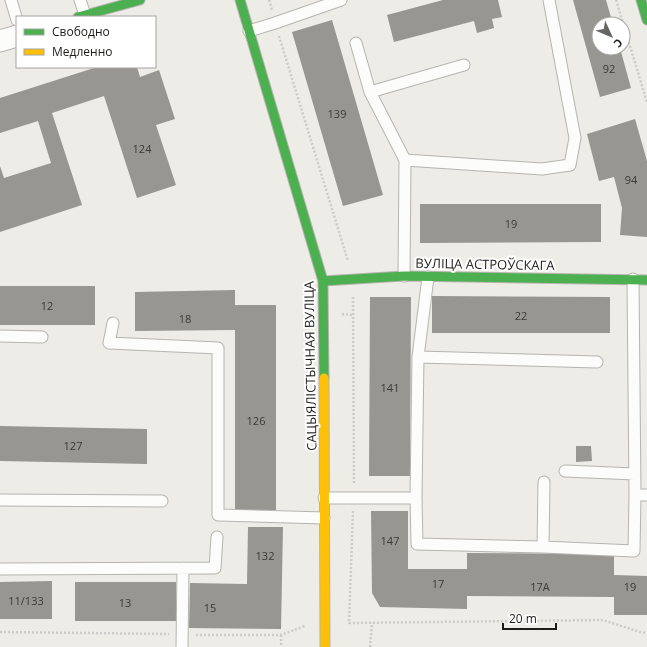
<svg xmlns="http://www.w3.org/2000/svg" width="647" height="647" viewBox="0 0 647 647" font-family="'Open Sans',sans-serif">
  <rect width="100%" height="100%" fill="#eeece6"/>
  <!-- building -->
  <path fill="#979691" d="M443,0H498L502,17L492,19L494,28L477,33L474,21L394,42L387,15Z
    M573,0H606L613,24H599V48H620L631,88L600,97Z
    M332,20L383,195L343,206L292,32Z
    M97,67H137L140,77L159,70L175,119L156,125L176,185L137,198L104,96L52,113L82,205L0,232V166L4,178L51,163L38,121L0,133V98Z
    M635,119L647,161V237L620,235L622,208L614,177L599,181L587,134Z
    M420,204H601V242L420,243Z
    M0,286H95V325H0Z
    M235,290V305H276V510H235V330L135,331V292Z
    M432,296L610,297V333H432Z
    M370,297H411L410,476H369Z
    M0,426L147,429V464L0,461Z
    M576,446H591L592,461L576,462Z
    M371,511H408V569H467V553L614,554V575L647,576V615H614V597L467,596V609L380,607L372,593Z
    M248,527H283L281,629L189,628L190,583L247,584Z
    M52,581V619H0V582Z
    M75,582H176V621H75Z"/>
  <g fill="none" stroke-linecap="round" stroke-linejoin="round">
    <defs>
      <path id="lane" d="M11,0L17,20
        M80,0L85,15
        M249,31L275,23L341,0
        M356,43L370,92L405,160L404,276
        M370,92L464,65
        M405,160L542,169L570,165L575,138L549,0
        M633,279L635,495
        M113,323L109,343L218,348V515L324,518
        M0,336L42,337
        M418,357L597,362
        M565,471L635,474
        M324,498H416L418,357L428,277
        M416,498L417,544L543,547L634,551L635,495H647
        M0,500L162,501
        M543,547L544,482
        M0,569L215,568L217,537
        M182,647L183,568"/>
      <path id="street" d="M0,41L17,36"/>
      <path id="fast" d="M240,0L323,281L324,378
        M641,0L647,20
        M78,17L140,0
        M323,281L404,276L647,280"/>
      <path id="slow" d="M324,378L325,647"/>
    </defs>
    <!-- lane casing -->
    <use href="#lane" stroke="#b5b4b0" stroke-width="13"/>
    <!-- street casing -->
    <use href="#street" stroke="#b5b4b0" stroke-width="23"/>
    <!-- fast casing -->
    <use href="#fast" stroke="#b5b4b0" stroke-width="11"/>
    <!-- slow casing -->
    <use href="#slow" stroke="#b5b4b0" stroke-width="11"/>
    <!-- path -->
    <path stroke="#cccbc9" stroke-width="2.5" stroke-dasharray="2 2" stroke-linecap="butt" d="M269,0L272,10
      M616,0L647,102
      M279,36L348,261
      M353,297L354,484
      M342,314L353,315
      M353,511L349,623L603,620L640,632L647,633
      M0,632L169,634
      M196,635H281L305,626
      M281,635V647
      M370,647L372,623"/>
    <!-- lane -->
    <use href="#lane" stroke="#fcfcfb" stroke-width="11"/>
    <!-- street -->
    <use href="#street" stroke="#fcfcfb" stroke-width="21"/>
    <!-- fast -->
    <use href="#fast" stroke="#4caf50" stroke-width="9"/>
    <!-- slow -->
    <use href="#slow" stroke="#ffc107" stroke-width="9"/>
  </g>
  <g text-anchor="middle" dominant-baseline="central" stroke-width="4" stroke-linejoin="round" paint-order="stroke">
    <!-- number labels -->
    <g font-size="11" fill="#3c3a37">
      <text x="609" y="68">92</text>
      <text x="337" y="113">139</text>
      <text x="142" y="148">124</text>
      <text x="631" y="179">94</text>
      <text x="511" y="223">19</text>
      <text x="47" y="305">12</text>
      <text x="521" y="315">22</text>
      <text x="185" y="318">18</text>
      <text x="390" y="387">141</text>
      <text x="256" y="420">126</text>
      <text x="73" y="445">127</text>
      <text x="390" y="540">147</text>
      <text x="265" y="555">132</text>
      <text x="438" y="583">17</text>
      <text x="540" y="586">17А</text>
      <text x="630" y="586">19</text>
      <text x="26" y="600">11/133</text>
      <text x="125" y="602">13</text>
      <text x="210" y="607">15</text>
    </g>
    <!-- street labels -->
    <g font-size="13" fill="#1d1c19" stroke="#fff">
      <text transform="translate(485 264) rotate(1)">ВУЛІЦА АСТРОЎСКАГА</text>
      <text transform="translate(310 366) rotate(-91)">САЦЫЯЛІСТЫЧНАЯ ВУЛІЦА</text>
    </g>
  </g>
  <!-- legend -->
  <rect x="16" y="16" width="140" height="52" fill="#ffffff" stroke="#a5a4a3"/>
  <rect x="24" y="29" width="20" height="6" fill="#4caf50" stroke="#a5a4a3"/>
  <text x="52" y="36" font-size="12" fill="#1d1c19">Свободно</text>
  <rect x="24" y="49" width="20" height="6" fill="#ffc107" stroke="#a5a4a3"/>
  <text x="52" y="56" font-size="12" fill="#1d1c19">Медленно</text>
  <!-- north arrow -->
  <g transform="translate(611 36) rotate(134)"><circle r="19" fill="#ffffff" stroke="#a5a4a3"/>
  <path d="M0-3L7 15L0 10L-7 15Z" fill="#666561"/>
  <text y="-6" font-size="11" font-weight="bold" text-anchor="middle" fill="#1d1c19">С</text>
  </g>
  <!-- scale -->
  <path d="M503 623v6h53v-6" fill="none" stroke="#1d1c19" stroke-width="2"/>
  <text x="509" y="623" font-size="12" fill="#1d1c19" stroke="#ffffff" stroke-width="3" paint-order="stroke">20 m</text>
</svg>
